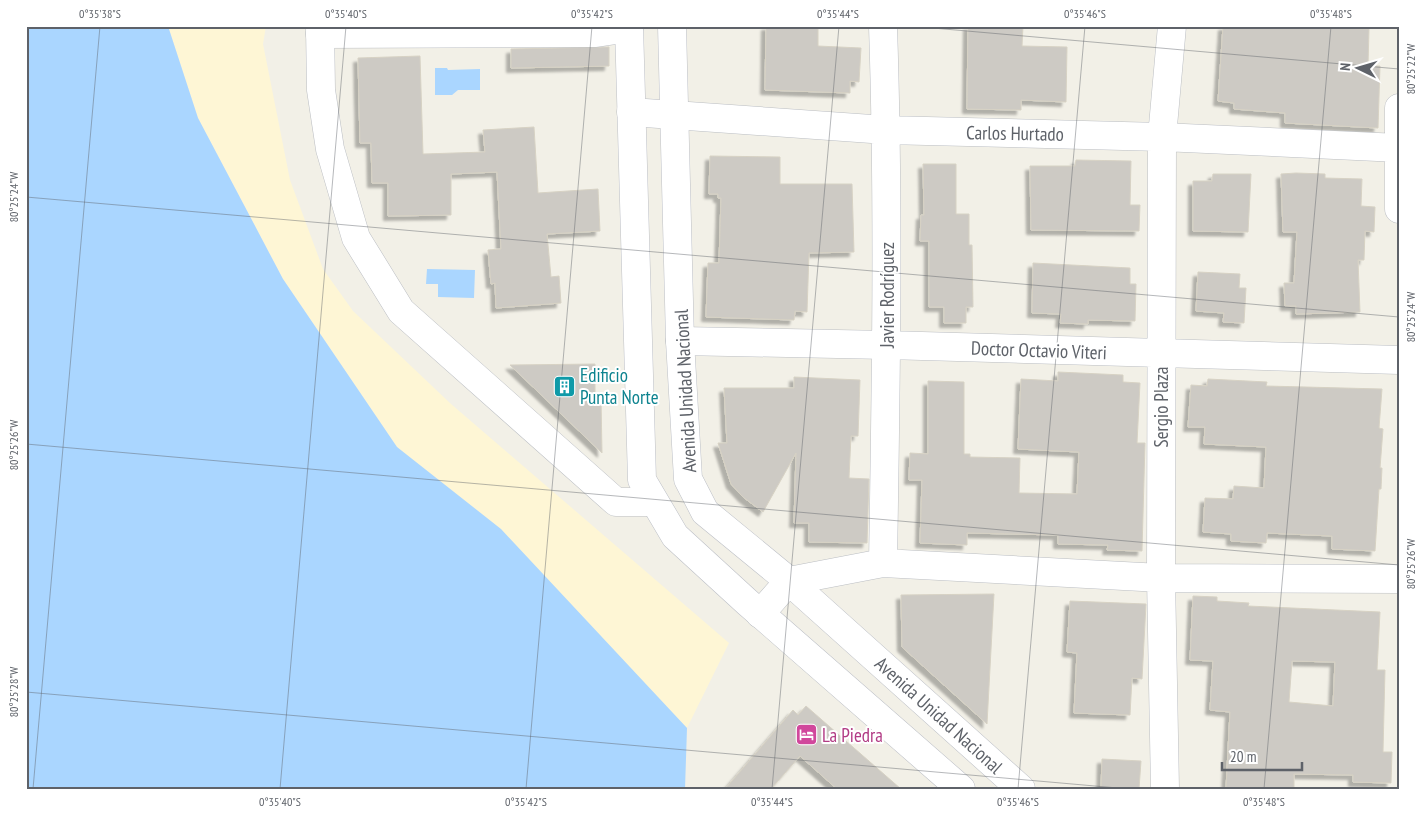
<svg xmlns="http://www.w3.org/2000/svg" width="1425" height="815" viewBox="0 0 1425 815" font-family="'PT Sans Narrow',sans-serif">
  <defs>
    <filter id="shadow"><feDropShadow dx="-4.5" dy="4.5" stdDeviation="1" flood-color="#0004"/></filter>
  </defs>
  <rect width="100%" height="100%" fill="#f2f0e7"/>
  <!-- sand -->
  <path fill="#fef6d5" d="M168,26H266L263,44L290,180L323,269L353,311L451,404L729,643L687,728L397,447L283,279L198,118Z"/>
  <!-- water -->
  <path fill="#aad6ff" d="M26,26H168L198,118L283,279L397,447L501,529L687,728L685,789H26Z
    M435,68H447L448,70L480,69V90H458L452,95H435Z
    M427,269L475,270L474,298L438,297V284H426Z"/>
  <!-- building -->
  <path fill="#cdcac4" stroke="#d7d2c4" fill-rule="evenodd" filter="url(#shadow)" d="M766,26H818V46L861,48L859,82L850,81V93L765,90Z
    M968,26H1023L1022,46L1067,47L1066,102L1021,100V110L967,109Z
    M1223,26L1369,29L1368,66H1380L1378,128L1285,123V113L1234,109V103L1218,101Z
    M609,47V66L511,68V49Z
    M420,56L423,154L485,152L483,130L534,127L538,193L598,189L600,231L547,234L551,277L559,276L561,303L496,308L495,283L491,284L488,250L501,249L497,172L451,174V215L388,216V183H372L371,143H360L358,58Z
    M710,156L780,157V184H852L854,252L809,253L807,312L795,311L794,320L706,317L708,263H719L721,198H718V194H709Z
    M1076,160L1131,161L1130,205H1140L1139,231L1031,230L1030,166H1075Z
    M923,164H956V214H969V245H972L973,307H966V323H944V307H929V241H920L921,215H924Z
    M1296,173L1325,174V178L1362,179L1361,206L1375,207L1374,232L1365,231L1364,260H1358L1360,312L1296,314V306H1285L1284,283H1294L1297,232H1283L1281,174Z
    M1213,174H1251L1248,232L1193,231V181H1212Z
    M1033,263L1130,268V284H1136L1135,321L1088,320V324L1060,323L1061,314L1032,313Z
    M1198,272L1240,274L1239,288H1246L1244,323L1223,322L1224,313L1196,311Z
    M595,364V398H601L602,453L510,365Z
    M1058,372L1123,375V382L1140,383L1137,443H1145L1142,551L1107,550L1108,545L1058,544V535L967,533V545L920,543L922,480H909L910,453L928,454V381L964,382V454H970V457L1020,458L1019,493L1077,494L1079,452L1018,449L1021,379L1058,381Z
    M794,377L860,380L858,436H851L849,478L869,479L867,543L809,542V523H794L796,453L763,512L743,497L731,484L718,443H727L724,388H794Z
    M1208,379L1267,382L1266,386L1382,389L1379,428L1383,429L1380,468H1382L1381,489H1379L1375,551L1332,549V536L1267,533L1266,543L1231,541V534L1203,532L1205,498L1233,499L1234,486L1264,488L1266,447L1204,444L1205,427H1188L1191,385L1207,386Z
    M994,594L987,724L902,647L901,595Z
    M1193,596L1217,597V601L1249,603L1248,606L1380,612L1377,670H1385L1383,752H1392L1391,783L1353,782V775L1294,774V789H1226L1230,712L1210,710L1213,661L1190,660ZM1292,661L1335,662L1333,706L1289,702Z
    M1070,601L1146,604L1142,679L1132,678L1130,715L1074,713L1077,653L1067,652Z
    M806,706L901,789H837L800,756L771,789H725L793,710L798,715Z
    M1102,759L1141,761L1139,789H1101Z"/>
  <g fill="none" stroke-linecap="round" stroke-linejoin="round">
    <defs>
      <path id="minor" d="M320,34L596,33L629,28
        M1399,108V209
        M631,112L886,130L1162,137L1399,148
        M680,341L887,345L1399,360
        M883,563C886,384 889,205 883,26
        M760,614L789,581L883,563L1161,578L1399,579
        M1165,789L1161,578L1162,137L1172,26"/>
      <path id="tertiary" d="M320,26L321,90L330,149L356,238L401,311L616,502H654"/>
      <path id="secondary" d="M629,26L642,480L675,536L747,602L961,789
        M672,26L680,341L688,479L705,512L789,581L1021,789"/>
    </defs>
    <!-- minor casing -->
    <use href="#minor" stroke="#bbbec3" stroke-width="29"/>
    <!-- tertiary casing -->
    <use href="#tertiary" stroke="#bbbec3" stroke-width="29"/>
    <!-- secondary casing -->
    <use href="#secondary" stroke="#bcbfc6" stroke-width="29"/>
    <!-- minor -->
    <use href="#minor" stroke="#fff" stroke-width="28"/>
    <!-- tertiary -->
    <use href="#tertiary" stroke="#fff" stroke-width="28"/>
    <!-- secondary -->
    <use href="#secondary" stroke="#fff" stroke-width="28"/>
  </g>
  <!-- ticks -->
  <path fill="none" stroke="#5e6269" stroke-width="1" stroke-opacity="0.45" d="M910,26L1399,69M26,197L1399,317M26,444L1399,565M26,692L1129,789M33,789L100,26M280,789L346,26M526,789L592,26M772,789L839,26M1018,789L1085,26M1264,789L1331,26"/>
  <!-- icons -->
  <defs>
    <symbol id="building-square" viewBox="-11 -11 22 22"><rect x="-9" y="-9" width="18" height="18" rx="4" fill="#0f9aa8" stroke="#fff"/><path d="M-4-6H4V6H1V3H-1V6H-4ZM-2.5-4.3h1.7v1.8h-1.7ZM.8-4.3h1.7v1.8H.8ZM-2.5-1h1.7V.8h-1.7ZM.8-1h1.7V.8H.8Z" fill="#fff"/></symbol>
    <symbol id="hotel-square" viewBox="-11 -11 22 22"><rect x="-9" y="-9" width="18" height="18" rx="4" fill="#d1479c" stroke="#fff"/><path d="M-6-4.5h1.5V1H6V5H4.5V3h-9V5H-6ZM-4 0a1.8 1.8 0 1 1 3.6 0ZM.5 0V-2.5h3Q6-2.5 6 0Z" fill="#fff"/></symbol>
  </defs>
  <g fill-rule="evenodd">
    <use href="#building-square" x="552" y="374" width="25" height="25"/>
    <use href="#hotel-square" x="794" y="722" width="25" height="25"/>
  </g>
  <g text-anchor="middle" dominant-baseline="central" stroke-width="4" stroke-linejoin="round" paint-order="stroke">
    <!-- street labels -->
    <g font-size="19" fill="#5e6269" stroke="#fff">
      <text transform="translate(1015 133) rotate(1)">Carlos Hurtado</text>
      <text transform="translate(887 295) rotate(-90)">Javier Rodríguez</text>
      <text transform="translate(1039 350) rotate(2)">Doctor Octavio Viteri</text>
      <text transform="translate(685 391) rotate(-93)">Avenida Unidad Nacional</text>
      <text transform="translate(1161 407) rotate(-90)">Sergio Plaza</text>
      <text transform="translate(939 715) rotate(42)">Avenida Unidad Nacional</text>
    </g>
    <!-- culture labels -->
    <g font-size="19" fill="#0d838f" stroke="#fff" text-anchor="start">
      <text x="580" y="375">Edificio<tspan x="580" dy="22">Punta Norte</tspan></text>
    </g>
    <!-- hotel labels -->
    <g font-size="19" fill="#b23c85" stroke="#fff" text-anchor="start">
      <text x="822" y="735">La Piedra</text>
    </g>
  </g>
  <!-- border -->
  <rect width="1425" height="815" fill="none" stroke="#ffffff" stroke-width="55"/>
  <!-- north arrow -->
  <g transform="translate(1358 68) rotate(275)" stroke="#ffffff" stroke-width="4" paint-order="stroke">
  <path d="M0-4L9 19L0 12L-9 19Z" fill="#5e6269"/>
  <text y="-8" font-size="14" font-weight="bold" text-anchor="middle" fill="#5e6269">N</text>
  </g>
  <!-- scale -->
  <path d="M1222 762v8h80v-8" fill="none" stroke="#5e6269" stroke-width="2.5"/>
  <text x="1230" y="762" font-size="15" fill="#5e6269" stroke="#ffffff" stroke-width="4" paint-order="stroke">20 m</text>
  <rect x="28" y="28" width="1370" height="760" fill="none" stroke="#5e6269" stroke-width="2"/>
  <g font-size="12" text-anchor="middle" fill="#5e6269">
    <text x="100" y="18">0°35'38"S</text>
    <text x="346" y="18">0°35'40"S</text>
    <text x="592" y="18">0°35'42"S</text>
    <text x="838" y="18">0°35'44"S</text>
    <text x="1085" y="18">0°35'46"S</text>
    <text x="1331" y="18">0°35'48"S</text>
    <text transform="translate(1411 69) rotate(-90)" y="4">80°25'22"W</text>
    <text transform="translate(14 197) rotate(-90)" y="4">80°25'24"W</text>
    <text transform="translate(1411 317) rotate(-90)" y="4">80°25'24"W</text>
    <text transform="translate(14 445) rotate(-90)" y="4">80°25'26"W</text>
    <text transform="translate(1411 564) rotate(-90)" y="4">80°25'26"W</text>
    <text transform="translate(14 692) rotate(-90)" y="4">80°25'28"W</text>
    <text x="280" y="806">0°35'40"S</text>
    <text x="526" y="806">0°35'42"S</text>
    <text x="772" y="806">0°35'44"S</text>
    <text x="1018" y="806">0°35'46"S</text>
    <text x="1264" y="806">0°35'48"S</text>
  </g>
</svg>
